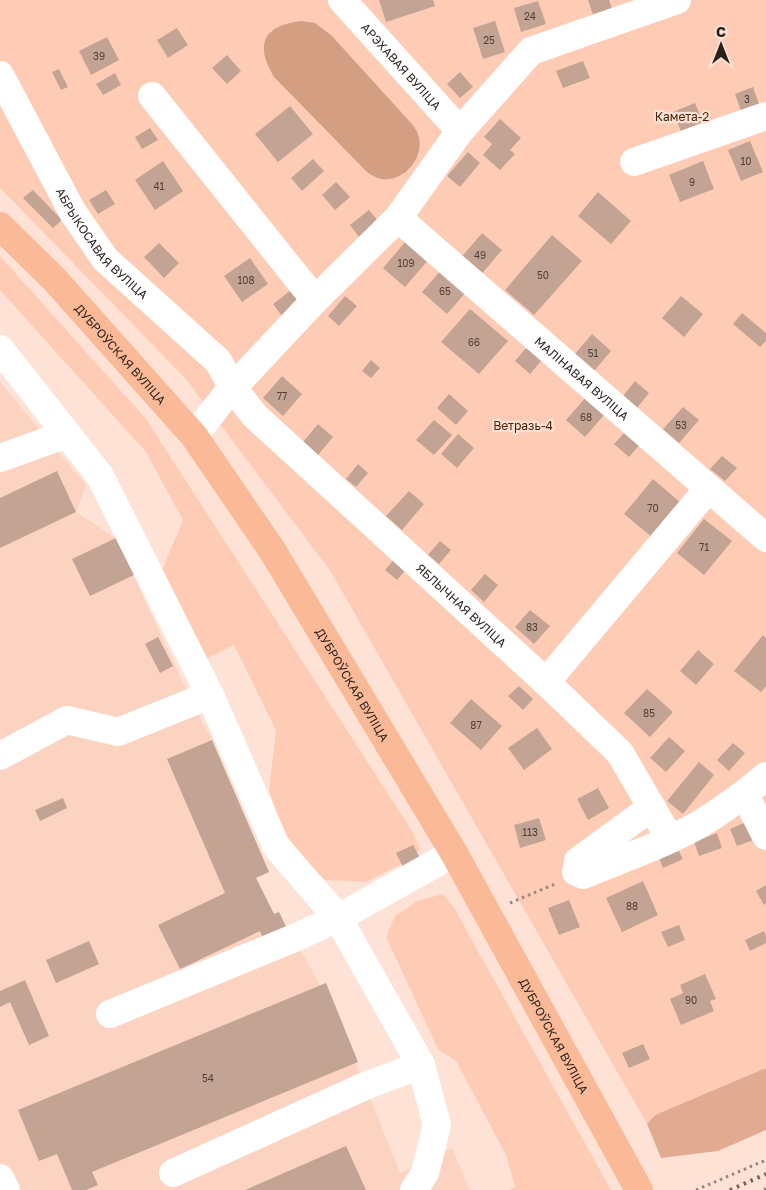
<svg xmlns="http://www.w3.org/2000/svg" width="766" height="1190" viewBox="0 0 766 1190" font-family="'Golos Text',sans-serif">
  <rect width="100%" height="100%" fill="#fee2d6"/>
  <!-- built -->
  <path fill="#fcd3c0" d="M0,382L86,485L76,512L116,538L192,702L212,740L269,872L256,878L274,914L279,912L320,985L326,983L358,1062L356,1063L400,1173L452,1148L470,1190H0Z"/>
  <!-- green -->
  <path fill="#feccb5" d="M0,0H766V1068L655,1115L647,1124L331,572L186,379L0,188Z
    M0,256L146,419L412,831L420,849L413,858L366,882L326,880L293,860L269,790L276,730L234,645L204,660L161,572L183,520L146,452L0,290Z
    M443,894L454,908L611,1190H509L515,1187L506,1155L456,1061L438,1049L386,937L395,916L417,901Z"/>
  <!-- forest -->
  <path fill="#e2aa90" d="M766,1068V1130L718,1151L661,1158L647,1124L655,1115Z"/>
  <!-- water -->
  <path fill="#d49e83" d="M301,21L315,23L331,35L412,124C414,127 417,131 418,134C426,156 405,182 382,179C378,179 372,175 368,173L274,77C254,43 264,26 301,21Z"/>
  <!-- building -->
  <path fill="#c3a394" d="M379,0H433L435,6L386,22Z
    M588,0H609L612,9L593,15Z
    M538,1L546,24L521,32L514,8Z
    M495,21L505,52L483,59L473,28Z
    M177,28L188,45L168,58L157,40Z
    M107,37L119,60L91,75L79,51Z
    M227,55L241,71L227,84L212,68Z
    M583,61L590,78L563,88L556,71Z
    M59,69L68,87L61,90L52,72Z
    M460,72L473,87L460,98L447,84Z
    M115,73L121,85L103,95L96,84Z
    M753,87L759,104L741,111L735,94Z
    M695,103L703,122L681,131L673,112Z
    M290,106L313,134L278,162L255,134Z
    M500,119L521,138L510,150L515,154L500,170L483,155L492,144L484,137Z
    M150,128L158,140L142,149L135,137Z
    M750,141L763,172L741,181L728,150Z
    M468,152L480,163L460,187L447,176Z
    M313,159L324,171L302,191L291,178Z
    M163,161L183,191L155,210L135,180Z
    M703,161L714,189L680,202L669,175Z
    M336,182L350,197L335,210L322,195Z
    M33,190L62,220L53,228L23,198Z
    M106,190L115,204L98,214L89,200Z
    M598,192L631,221L611,244L578,216Z
    M369,210L378,221L359,237L350,225Z
    M482,233L502,250L479,277L459,260Z
    M552,235L582,261L534,315L505,290Z
    M407,240L429,259L405,287L383,268Z
    M159,243L179,263L164,278L144,257Z
    M250,258L268,284L242,302L224,276Z
    M442,269L467,291L447,314L422,292Z
    M290,291L300,303L282,316L273,304Z
    M345,296L357,306L339,326L328,316Z
    M681,296L703,314L684,337L662,318Z
    M470,309L508,341L479,374L441,342Z
    M742,313L766,333V341L760,347L733,324Z
    M592,334L611,351L594,371L574,355Z
    M527,347L542,360L530,374L515,361Z
    M371,360L380,368L371,378L362,371Z
    M282,376L302,394L283,416L263,398Z
    M635,381L649,393L637,408L623,396Z
    M449,394L468,411L456,425L437,408Z
    M586,397L605,414L585,437L566,420Z
    M683,407L699,420L679,443L663,429Z
    M434,420L452,435L434,455L416,440Z
    M318,424L333,437L318,455L303,442Z
    M626,431L640,444L629,457L614,444Z
    M458,434L474,448L457,468L441,454Z
    M722,456L737,468L725,481L710,469Z
    M358,464L368,473L356,487L346,479Z
    M57,471L76,512L0,548V498Z
    M653,479L681,503L652,537L624,514Z
    M409,491L424,504L402,530L386,516Z
    M704,519L732,541L704,575L677,553Z
    M116,538L134,575L90,596L72,559Z
    M440,541L451,550L439,564L428,555Z
    M397,556L409,566L397,580L385,570Z
    M485,574L498,585L484,602L471,590Z
    M530,610L550,626L534,644L515,627Z
    M763,635L766,638V686L761,692L734,671Z
    M158,637L173,666L160,673L145,644Z
    M698,650L714,664L696,685L680,671Z
    M519,686L533,699L523,710L508,696Z
    M647,689L673,712L650,737L624,713Z
    M471,699L502,726L481,750L450,723Z
    M537,728L552,749L524,770L508,748Z
    M669,737L685,751L666,772L650,758Z
    M212,740L269,872L256,878L274,914L279,912L286,927L263,938L260,931L180,969L158,925L225,893L167,759Z
    M733,743L745,753L729,771L717,760Z
    M699,762L714,775L683,814L667,801Z
    M598,788L609,808L588,820L577,799Z
    M63,798L67,808L40,821L35,810Z
    M539,818L546,840L520,848L514,825Z
    M746,822L753,840L737,846L730,829Z
    M717,833L722,848L699,856L694,842Z
    M413,845L420,858L403,867L396,853Z
    M678,849L683,859L663,868L659,858Z
    M643,881L658,915L622,932L606,898Z
    M766,885V903L764,905L756,891Z
    M569,900L580,927L559,935L548,908Z
    M679,925L685,940L668,947L661,932Z
    M764,931L766,936V943L750,951L745,940Z
    M89,941L99,964L56,983L46,960Z
    M705,974L716,999L710,1001L714,1011L681,1025L670,999L683,993L680,985Z
    M25,980L49,1036L29,1045L10,1002L0,1007V991Z
    M326,983L358,1062L92,1172L98,1185L86,1190H72L57,1154L39,1161L18,1110Z
    M643,1044L650,1059L629,1068L622,1053Z
    M346,1146L366,1190H245Z"/>
  <g fill="none" stroke-linecap="round" stroke-linejoin="round">
    <!-- path -->
    <path stroke="#9b867d" stroke-width="3" stroke-dasharray="2.5 4" stroke-linecap="butt" d="M510,903L555,884
      M696,1190L766,1160"/>
    <!-- minor -->
    <g stroke="#fff" stroke-width="28">
      <path id="s1" d="M342,0L460,131"/>
      <path id="s2" d="M0,75L72,211L105,259L218,361L233,388L255,416L546,682L620,753L670,839"/>
      <path d="M152,96L315,300"/>
      <path d="M634,162L766,116"/>
      <path id="s3" d="M398,218L766,538"/>
      <path d="M0,349L100,476L210,695L276,846L338,918L292,939L110,1014"/>
      <path d="M194,436L226,395L315,300L398,218L460,131L531,51L677,0"/>
      <path d="M0,458L67,434"/>
      <path d="M546,682L708,489"/>
      <path d="M0,756L67,720L118,732L210,695"/>
      <path d="M745,795L766,836"/>
      <path d="M652,807L578,861L576,872L583,875C622,859 663,845 700,824C723,810 745,794 766,776"/>
      <path d="M173,1173L365,1086L421,1065"/>
      <path d="M0,1178L6,1190"/>
      <path d="M414,1190L425,1173L437,1125L421,1065L338,918L454,853"/>
    </g>
    <!-- major -->
    <path stroke="#fab997" stroke-width="28" id="s4" d="M0,226L55,280L194,436L272,550L454,853L639,1190"/>
    <!-- rail -->
    <path stroke="#73625b" stroke-width="4" stroke-dasharray="2.5 5" stroke-linecap="butt" d="M730,1190L766,1174
      M765,1190L766,1189"/>
  </g>
  <g text-anchor="middle" dominant-baseline="central" stroke-width="4.5" stroke-linejoin="round" paint-order="stroke">
    <!-- number labels -->
    <g font-size="10" fill="#514038">
      <text x="530" y="16">24</text>
      <text x="489" y="40">25</text>
      <text x="99" y="56">39</text>
      <text x="747" y="99">3</text>
      <text x="746" y="161">10</text>
      <text x="692" y="182">9</text>
      <text x="159" y="186">41</text>
      <text x="480" y="255">49</text>
      <text x="406" y="263">109</text>
      <text x="543" y="275">50</text>
      <text x="246" y="280">108</text>
      <text x="445" y="291">65</text>
      <text x="474" y="342">66</text>
      <text x="593" y="353">51</text>
      <text x="282" y="396">77</text>
      <text x="586" y="417">68</text>
      <text x="681" y="425">53</text>
      <text x="653" y="508">70</text>
      <text x="704" y="547">71</text>
      <text x="532" y="627">83</text>
      <text x="649" y="713">85</text>
      <text x="476" y="725">87</text>
      <text x="530" y="832">113</text>
      <text x="632" y="906">88</text>
      <text x="691" y="1000">90</text>
      <text x="208" y="1078">54</text>
    </g>
    <!-- street labels -->
    <g font-size="12" fill="#2b1f1a" stroke="#fee2d6">
      <text stroke="none"><textPath href="#s1" startOffset="89">АРЭХАВАЯ ВУЛІЦА</textPath></text>
      <text stroke="none"><textPath href="#s2" startOffset="198">АБРЫКОСАВАЯ ВУЛІЦА</textPath></text>
      <text stroke="none"><textPath href="#s4" startOffset="176">ДУБРОЎСКАЯ ВУЛІЦА</textPath></text>
      <text stroke="none"><textPath href="#s3" startOffset="244">МАЛІНАВАЯ ВУЛІЦА</textPath></text>
      <text stroke="none"><textPath href="#s2" startOffset="711">ЯБЛЫЧНАЯ ВУЛІЦА</textPath></text>
      <text stroke="none"><textPath href="#s4" startOffset="581">ДУБРОЎСКАЯ ВУЛІЦА</textPath></text>
      <text stroke="none"><textPath href="#s4" startOffset="986">ДУБРОЎСКАЯ ВУЛІЦА</textPath></text>
    </g>
    <!-- park labels -->
    <g font-size="12" fill="#532103" stroke="#fee2d6">
      <text x="682" y="116">Камета-2</text>
      <text x="523" y="425">Ветразь-4</text>
    </g>
  </g>
  <!-- north arrow -->
  <g transform="translate(721 45)" stroke="#fee2d6" stroke-width="4" paint-order="stroke">
  <path d="M0-4L9 19L0 12L-9 19Z" fill="#2b1f1a"/>
  <text y="-8" font-size="14" font-weight="bold" text-anchor="middle" fill="#2b1f1a">С</text>
  </g>
</svg>
